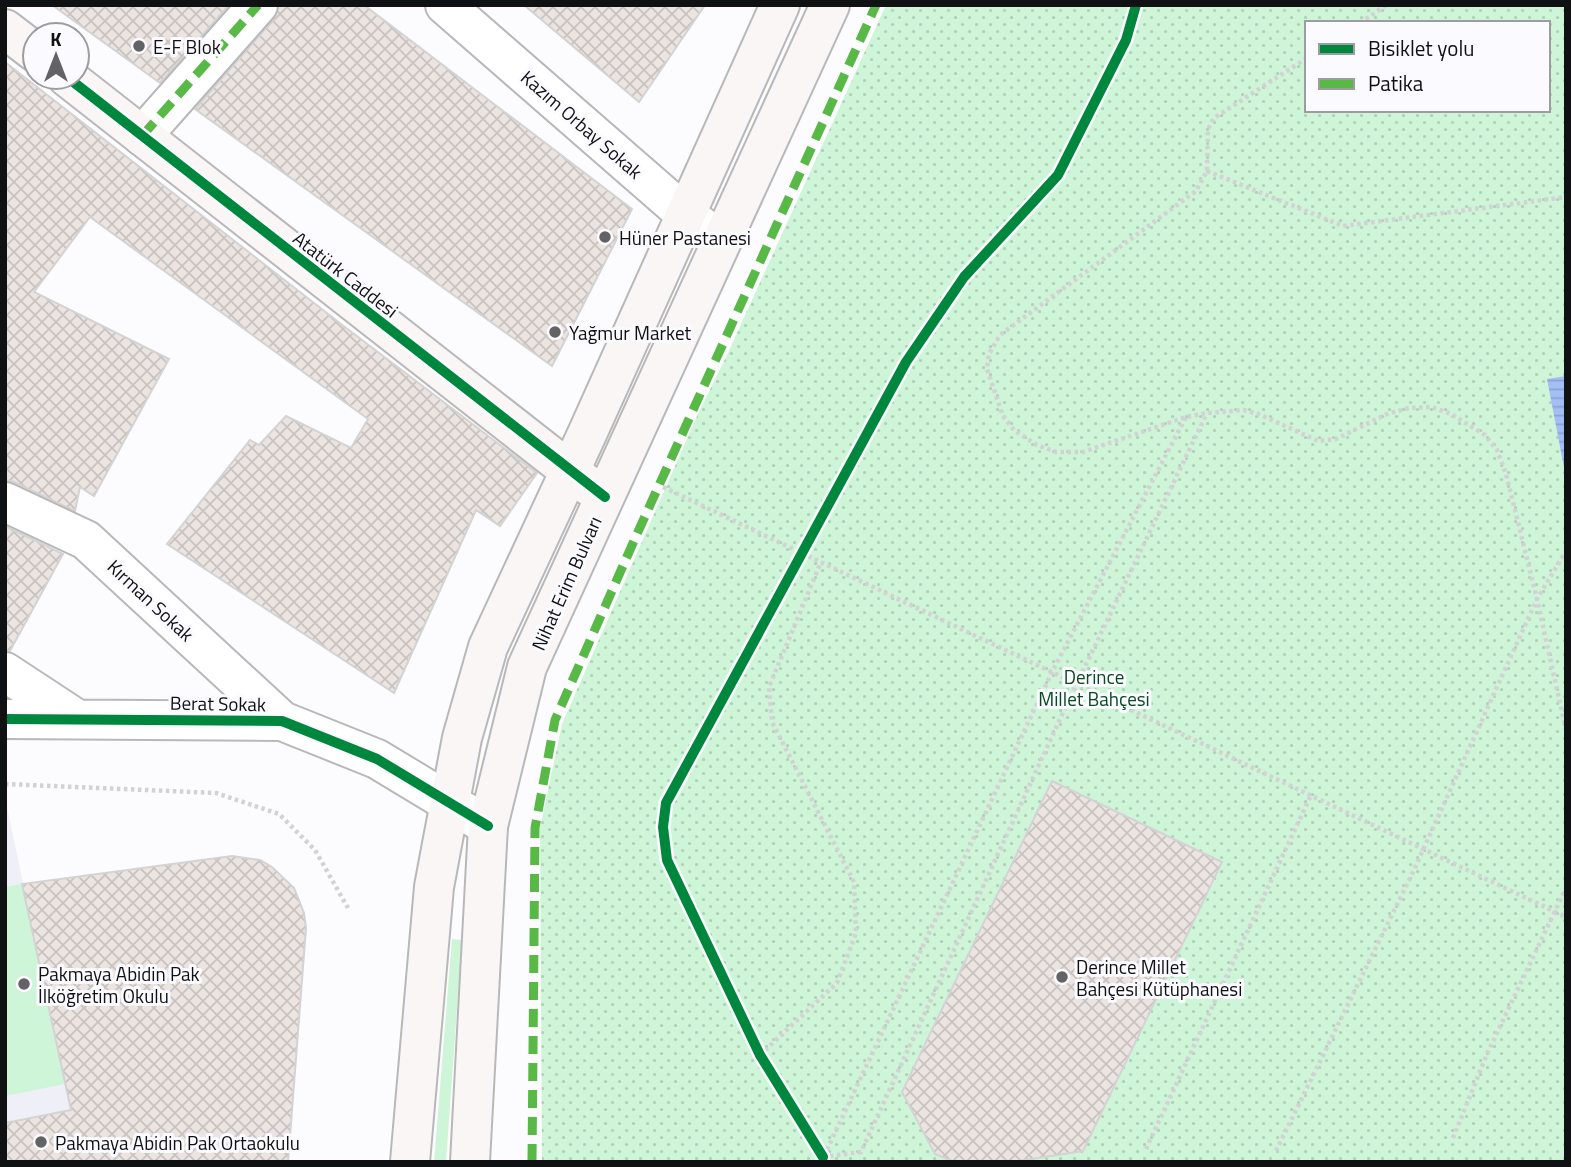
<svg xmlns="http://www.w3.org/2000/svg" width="1571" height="1167" viewBox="0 0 1571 1167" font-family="'Titillium Web',sans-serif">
  <defs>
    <pattern id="park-dots" width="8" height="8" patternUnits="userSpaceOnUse" patternTransform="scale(1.75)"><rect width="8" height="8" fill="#cef5d8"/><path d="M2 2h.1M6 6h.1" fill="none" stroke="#b0d1b8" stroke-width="1.8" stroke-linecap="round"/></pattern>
    <pattern id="water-rules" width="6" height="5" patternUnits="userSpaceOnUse" patternTransform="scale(1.75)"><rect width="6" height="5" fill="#a4bef6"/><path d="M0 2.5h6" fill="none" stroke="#8ca2d2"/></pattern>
    <pattern id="building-cross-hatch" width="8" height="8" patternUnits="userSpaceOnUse" patternTransform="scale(1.75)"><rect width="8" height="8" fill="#ebe4e1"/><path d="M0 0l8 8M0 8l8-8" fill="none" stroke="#c8c3c0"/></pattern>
  </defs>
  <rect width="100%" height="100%" fill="#fcfcfe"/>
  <!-- built -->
  <path fill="#eeeff7" d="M5,798L71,1110L5,1162Z"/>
  <!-- green -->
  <path fill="#cef5d8" d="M22,884L65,1084L5,1096V887Z
    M452,939L462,940L446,1162H434Z"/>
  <!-- park -->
  <path fill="url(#park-dots)" fill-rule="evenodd" d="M886,5H1566V1162H542L540,828L562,724L697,416L727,355ZM1307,23H1548V110H1307Z"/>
  <!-- water -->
  <path fill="url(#water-rules)" d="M1566,376V478L1547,379Z"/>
  <!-- building -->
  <path fill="url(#building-cross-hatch)" stroke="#d4d3d4" stroke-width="2" d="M52,5H229L160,83Z
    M279,5H364L632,209L552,366L195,109L274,19Z
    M524,5H705L639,102Z
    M5,62L341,324L537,473L500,526L476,510L394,693L167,544L250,440L259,445L286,416L351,448L368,419L90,217L34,292L169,359L94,496L80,487L75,511L14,482L5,480Z
    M5,526L63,554L10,651L5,650Z
    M1052,781L1222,862L1083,1151L1012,1162H954L935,1154L902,1092Z
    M232,856L260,860L272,867L294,888L304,913L306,928L288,1162H5V1123L71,1110L22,884Z"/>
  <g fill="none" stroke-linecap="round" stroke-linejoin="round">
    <defs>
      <path id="street" d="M445,5L685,214L721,241
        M142,136L258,5
        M5,502L86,540L282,721
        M5,672L75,718
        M5,719L282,721L377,759L488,826"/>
      <path id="secondary" d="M5,29L35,52
        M67,77L589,486
        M410,1162L434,887L462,738L488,647L587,434L780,5
        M470,1162L488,826L527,667L830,5"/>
    </defs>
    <!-- street casing -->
    <use href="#street" stroke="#b8b8ba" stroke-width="42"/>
    <!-- secondary casing -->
    <use href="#secondary" stroke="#b8b8ba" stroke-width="42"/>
    <!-- path -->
    <path stroke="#d2d2d4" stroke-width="4.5" stroke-dasharray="3.5 3.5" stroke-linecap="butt" d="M1360,23L1386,5
      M1307,58L1214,118L1208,129L1207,171L1196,191L1000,335L989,354L987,369L1003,416L1014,430L1037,445L1056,452H1083L1186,417L1207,413L1244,410L1261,415L1318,441L1336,439L1387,414L1409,408L1432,407L1451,414L1485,435L1497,450L1506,474L1537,599L1566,730
      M1207,171L1343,226L1566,197
      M663,487L1566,917
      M5,784L216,793L279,814L315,850L348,908
      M760,1055L837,983L856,933L854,882L772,722L769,687L821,562
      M1453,1138L1487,1054L1566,888
      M1146,1149L1311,795
      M1276,1151L1413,872L1537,599L1566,551
      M824,1156L1052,672L1186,417
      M823,1157L861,1152L1066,706L1207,413"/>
    <!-- street -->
    <use href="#street" stroke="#fff" stroke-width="38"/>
    <!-- secondary -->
    <use href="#secondary" stroke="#f9f6f5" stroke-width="38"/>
    <!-- quiet -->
    <path stroke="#58b947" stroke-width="9" stroke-dasharray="18 9" stroke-linecap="butt" d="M142,136L258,5
      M532,1162L535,828L555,720L637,534L876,5"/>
    <defs>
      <path id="cycleway" d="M67,77L605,497
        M5,719L282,721L377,759L488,826
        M823,1157L760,1055L667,860L663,827L666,803L906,362L964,277L1058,175L1126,40L1136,5"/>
    </defs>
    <!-- cycleway casing -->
    <use href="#cycleway" stroke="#fbfbff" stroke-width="15"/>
    <!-- cycleway -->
    <use href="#cycleway" stroke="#00873e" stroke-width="10"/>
  </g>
  <!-- markers -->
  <g fill="#636365" stroke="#fbfbff" stroke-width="2.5">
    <circle cx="139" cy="46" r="7"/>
    <circle cx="605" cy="237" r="7"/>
    <circle cx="555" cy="332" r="7"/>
    <circle cx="1062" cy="977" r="7"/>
    <circle cx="24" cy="984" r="7"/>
    <circle cx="41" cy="1142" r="7"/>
  </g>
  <g text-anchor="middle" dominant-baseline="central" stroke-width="6" stroke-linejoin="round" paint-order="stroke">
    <!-- poi labels -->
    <g font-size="19" fill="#101113" stroke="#fbfbff" text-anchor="start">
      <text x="153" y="46">E-F Blok</text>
      <text x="619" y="237">Hüner Pastanesi</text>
      <text x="569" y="332">Yağmur Market</text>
      <text x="1076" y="966">Derince Millet<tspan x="1076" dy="22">Bahçesi Kütüphanesi</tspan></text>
      <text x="38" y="973">Pakmaya Abidin Pak<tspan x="38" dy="22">İlköğretim Okulu</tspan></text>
      <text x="55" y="1142">Pakmaya Abidin Pak Ortaokulu</text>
    </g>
    <!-- street labels -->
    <g font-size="19" fill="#101113" stroke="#fbfbff">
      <text transform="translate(582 124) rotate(41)">Kazım Orbay Sokak</text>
      <text transform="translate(346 274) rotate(38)">Atatürk Caddesi</text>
      <text transform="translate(566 583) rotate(-66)">Nihat Erim Bulvarı</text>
      <text transform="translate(151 600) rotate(43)">Kırman Sokak</text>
      <text transform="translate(218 703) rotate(1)">Berat Sokak</text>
    </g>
    <!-- park labels -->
    <g font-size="19" fill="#084922" stroke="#fbfbff">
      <text x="1094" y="676">Derince<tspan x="1094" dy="22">Millet Bahçesi</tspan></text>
    </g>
  </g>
  <!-- border -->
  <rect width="1571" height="1167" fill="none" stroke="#101113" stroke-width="14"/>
  <!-- legend -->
  <rect x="1305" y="21" width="245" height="91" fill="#fbfbff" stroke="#9d9da1" stroke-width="2"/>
  <rect x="1319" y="44" width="35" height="10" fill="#00873e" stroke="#9d9da1" stroke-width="2"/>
  <text x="1368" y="56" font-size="21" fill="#101113">Bisiklet yolu</text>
  <rect x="1319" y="79" width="35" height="10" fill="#58b947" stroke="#9d9da1" stroke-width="2"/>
  <text x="1368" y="91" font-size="21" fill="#101113">Patika</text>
  <!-- north arrow -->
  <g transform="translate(56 56)"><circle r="33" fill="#fbfbff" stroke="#9d9da1" stroke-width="2"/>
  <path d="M0-5L12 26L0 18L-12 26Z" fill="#636365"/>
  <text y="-10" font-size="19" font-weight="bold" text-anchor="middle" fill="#101113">K</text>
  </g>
</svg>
